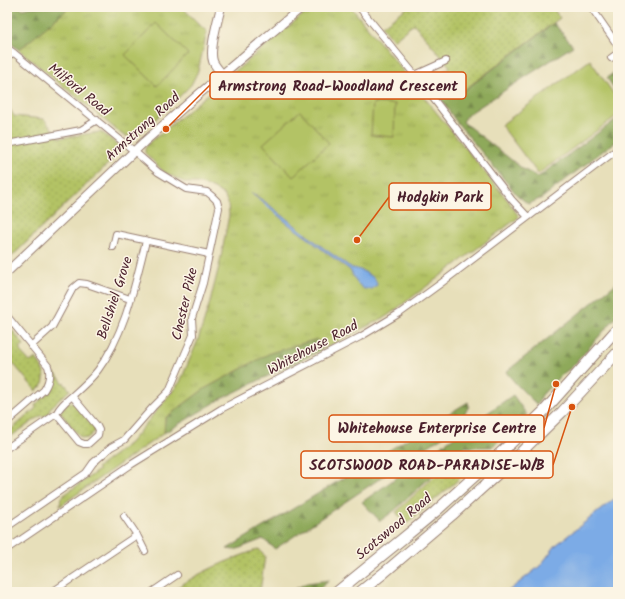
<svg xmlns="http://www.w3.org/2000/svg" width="625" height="599" viewBox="0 0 625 599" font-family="Kalam,sans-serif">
  <defs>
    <pattern id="grass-dots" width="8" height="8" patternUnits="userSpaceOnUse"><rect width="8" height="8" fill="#b3c365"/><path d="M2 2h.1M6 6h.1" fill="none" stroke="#9ba758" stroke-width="1.8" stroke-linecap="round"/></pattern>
    <pattern id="forest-firs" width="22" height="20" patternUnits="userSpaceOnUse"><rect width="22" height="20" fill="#8ea95a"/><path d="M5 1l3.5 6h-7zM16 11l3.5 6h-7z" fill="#76894b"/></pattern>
    <pattern id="park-tufts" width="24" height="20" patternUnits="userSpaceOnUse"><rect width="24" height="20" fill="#b3c365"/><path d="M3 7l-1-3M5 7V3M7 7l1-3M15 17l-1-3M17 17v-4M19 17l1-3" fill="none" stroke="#9ba758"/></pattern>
  </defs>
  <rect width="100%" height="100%" fill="#fcf5e5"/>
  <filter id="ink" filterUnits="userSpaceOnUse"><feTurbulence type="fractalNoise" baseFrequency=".025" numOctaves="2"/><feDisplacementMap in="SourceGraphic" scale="8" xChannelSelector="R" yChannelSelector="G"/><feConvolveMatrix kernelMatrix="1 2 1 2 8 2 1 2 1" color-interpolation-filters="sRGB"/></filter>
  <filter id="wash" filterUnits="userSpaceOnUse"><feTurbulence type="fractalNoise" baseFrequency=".012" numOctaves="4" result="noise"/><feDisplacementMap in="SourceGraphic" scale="16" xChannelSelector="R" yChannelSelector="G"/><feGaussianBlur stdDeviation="0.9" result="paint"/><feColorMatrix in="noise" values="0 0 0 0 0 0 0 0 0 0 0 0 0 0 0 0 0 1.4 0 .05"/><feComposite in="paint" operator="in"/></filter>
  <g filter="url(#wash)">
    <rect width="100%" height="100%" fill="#e7dfba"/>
    <!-- grass -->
    <path fill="url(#grass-dots)" stroke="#7e7148" d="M408,7H552L560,18L456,96L439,74L450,67L414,24L393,40L382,26Z
      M7,104L14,116L44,119L60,138L100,132C106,134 118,144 120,151L118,154L110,162L7,261Z
      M7,324L24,345L20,347V351L30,362L36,358C43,370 47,373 42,387L41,386L36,391L7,356Z
      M55,373L70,390L50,408L48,414L44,417L42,415L7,439V429L13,428L36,408L35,405L51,390L54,374Z
      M68,402L75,404L95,428V431C90,436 87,441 80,437L62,415L60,411Z
      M462,451L461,458L466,465L458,480L406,524L396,512Z
      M259,549L265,556L260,592H171C198,572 228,560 259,549Z"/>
    <!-- forest -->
    <path fill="url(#forest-firs)" stroke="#6c6442" d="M7,7H20L22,9L31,7H70L19,50L7,40Z
      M554,23L573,46L467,115L463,122L523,169L538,177L618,118V141L608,147L542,198L528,204L517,195L455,120L428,80L439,74L457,96Z
      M618,69V94L607,78Z
      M618,282V315L572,367L560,376L542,395L537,405L516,384L506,372Z
      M317,339L323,349L221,399L164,433L165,418L204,389L270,353Z
      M513,395L527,415L492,447H463L394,511L380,521L362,502Z
      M468,402L469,406L457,427L275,549L263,539L235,550L227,549Z
      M330,580L315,592H289L307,583Z"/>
    <!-- park -->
    <path fill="url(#park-tufts)" stroke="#7e7148" d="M70,7H182L207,32L198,71L191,85L168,108L139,134L135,136H124L19,50Z
      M312,7H351L509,202L519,217L387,316L323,349L317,339L270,353L204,389L165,418L164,433L60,506L61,497L99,470L97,468L130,443L180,382L198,340L210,302L220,262L229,215L228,203L224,195L218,191L208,186L197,183H186L164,172L145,153V149L147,145Z"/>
    <!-- garden -->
    <path fill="#b3c365" stroke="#7e7148" d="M156,23L188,54L157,86L125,55Z
      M590,60L618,100V115L538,174L501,125Z
      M373,103L395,104L394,137L371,135Z
      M300,111L329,143L293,177L263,144Z"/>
    <!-- water -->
    <path fill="#7babe6" stroke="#626588" d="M251,193L264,201L325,249L352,268C358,268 370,274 375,279C376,281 377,283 377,285L372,289H364L357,283L350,270L324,251L309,239L288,224Z
      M618,496V592H507L540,566L556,545Z"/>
  </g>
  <g filter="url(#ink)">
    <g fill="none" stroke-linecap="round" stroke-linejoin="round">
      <defs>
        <path id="minor" d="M359,7L415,75L512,200L528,217
          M591,7L618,46
          M7,48L14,53
          M7,56L14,53L134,151L158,172L186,189L207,192L212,196L217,201L219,208L203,283L192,318L193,335L169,391L153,407L124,440L111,447L93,463L86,473L7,527
          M611,58L618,53
          M415,75L446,61
          M7,144L81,130L97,120
          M113,247L116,234L209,254
          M7,316L48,366C51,375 49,382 44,390L7,422
          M31,346L52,327L73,288L79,283L87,284L130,299
          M72,396L97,426L99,430L98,435L88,444H84L79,442L56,414C60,406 65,402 72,396C80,389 92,378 98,370C125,334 135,284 146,241
          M7,448L56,414
          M124,516L137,535L145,551
          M7,549L132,464L221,409L360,337L400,313L440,284L618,149
          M52,592L137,535
          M152,592L177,575"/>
        <path id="tertiary" d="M221,7C218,19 209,50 213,61C214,65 219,70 222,74
          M7,272L144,142L199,94L302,7"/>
        <path id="primary" d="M337,592L401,540L435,512L508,446L544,411L618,328
          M360,592L385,572L452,515L514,459L562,412L618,352"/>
      </defs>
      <!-- minor casing -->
      <use href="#minor" stroke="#987f72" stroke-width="8"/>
      <!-- tertiary casing -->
      <use href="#tertiary" stroke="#987f72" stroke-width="10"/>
      <!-- primary casing -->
      <use href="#primary" stroke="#987f72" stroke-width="12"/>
      <!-- minor -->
      <use href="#minor" stroke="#fff" stroke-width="6"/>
      <!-- tertiary -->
      <use href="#tertiary" stroke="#fff" stroke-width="8"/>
      <!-- primary -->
      <use href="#primary" stroke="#fff" stroke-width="10"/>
    </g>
  </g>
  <g text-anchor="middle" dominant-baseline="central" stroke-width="3" stroke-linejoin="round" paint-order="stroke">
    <!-- street labels -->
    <g font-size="14" fill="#4a1f2b" stroke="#fcf5e5">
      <text transform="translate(79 90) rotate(39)">Milford Road</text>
      <text transform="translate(143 127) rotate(-42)">Armstrong Road</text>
      <text transform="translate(115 298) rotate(-72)">Bellshiel Grove</text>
      <text transform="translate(185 304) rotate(-77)">Chester Pike</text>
      <text transform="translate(313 348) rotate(-28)">Whitehouse Road</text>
      <text transform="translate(394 527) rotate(-40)">Scotswood Road</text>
    </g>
  </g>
  <!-- callouts -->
  <path fill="none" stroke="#d8530f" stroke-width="1.5" d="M166 129L210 85M357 240L389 197M556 384L544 428M572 407L553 465"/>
  <g fill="#d8530f" stroke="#fcf5e5" stroke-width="1.5">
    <circle cx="166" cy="129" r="4"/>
    <circle cx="357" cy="240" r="4"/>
    <circle cx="556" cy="384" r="4"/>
    <circle cx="572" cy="407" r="4"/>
  </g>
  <g fill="#fcf5e5" stroke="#d8530f" stroke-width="1.5">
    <rect x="210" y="72" width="256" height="27" rx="4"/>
    <rect x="389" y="183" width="102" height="27" rx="4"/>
    <rect x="329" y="415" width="215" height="27" rx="4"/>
    <rect x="301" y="451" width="252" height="27" rx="4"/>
  </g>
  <g font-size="15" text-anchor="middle" font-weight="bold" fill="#4a1f2b">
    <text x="338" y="91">Armstrong Road-Woodland Crescent</text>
    <text x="440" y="202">Hodgkin Park</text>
    <text x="437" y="433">Whitehouse Enterprise Centre</text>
    <text x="427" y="470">SCOTSWOOD ROAD-PARADISE-W/B</text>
  </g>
  <!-- margin -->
  <rect width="625" height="599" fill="none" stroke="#fcf5e5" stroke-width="24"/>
</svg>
